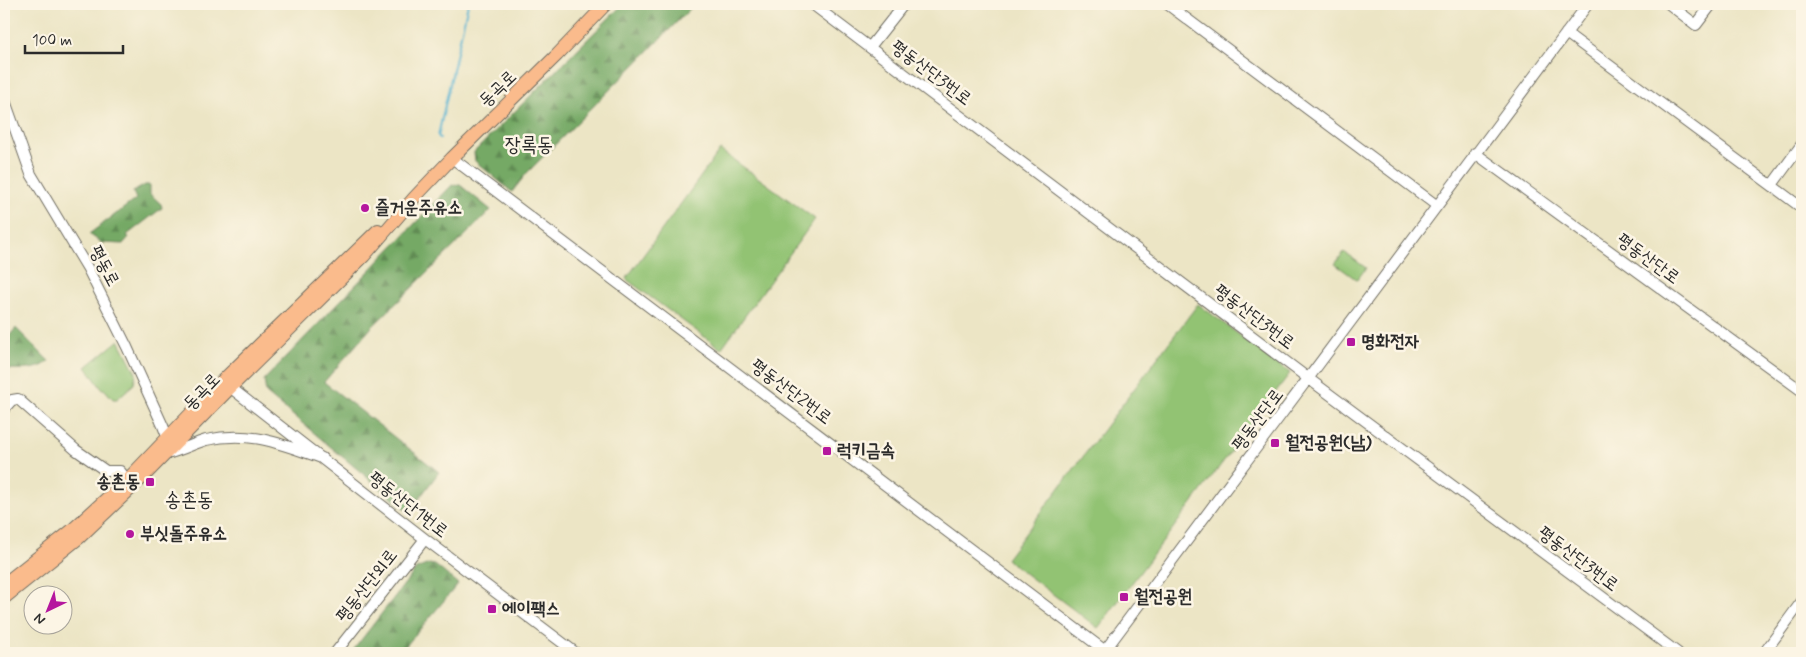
<svg xmlns="http://www.w3.org/2000/svg" width="1806" height="657" viewBox="0 0 1806 657" font-family="Mynerve,'Poor Story',sans-serif">
  <defs>
    <pattern id="forest-firs" width="22" height="20" patternUnits="userSpaceOnUse" patternTransform="scale(1.25)"><rect width="22" height="20" fill="#75a965"/><path d="M5 1l3.5 6h-7zM16 11l3.5 6h-7z" fill="#608a53"/></pattern>
  </defs>
  <rect width="100%" height="100%" fill="#fcf5e5"/>
  <filter id="ink" filterUnits="userSpaceOnUse"><feTurbulence type="fractalNoise" baseFrequency=".02" numOctaves="2"/><feDisplacementMap in="SourceGraphic" scale="10" xChannelSelector="R" yChannelSelector="G"/><feConvolveMatrix kernelMatrix="1 2 1 2 8 2 1 2 1" color-interpolation-filters="sRGB"/></filter>
  <filter id="wash" filterUnits="userSpaceOnUse"><feTurbulence type="fractalNoise" baseFrequency=".0096" numOctaves="4" result="noise"/><feDisplacementMap in="SourceGraphic" scale="20" xChannelSelector="R" yChannelSelector="G"/><feGaussianBlur stdDeviation="1.12" result="paint"/><feColorMatrix in="noise" values="0 0 0 0 0 0 0 0 0 0 0 0 0 0 0 0 0 1.4 0 .05"/><feComposite in="paint" operator="in"/></filter>
  <g filter="url(#wash)">
    <rect width="100%" height="100%" fill="#ece5c5"/>
    <!-- forest -->
    <path fill="url(#forest-firs)" stroke="#506a48" d="M623,4H695L526,174L512,192L475,161L474,152Z
      M145,185H150V194L161,204L162,208L127,235L129,237L123,244L102,243L89,234L136,199L133,192Z
      M452,185H460L491,210L371,328L324,382L439,472L412,508L405,509L266,393L264,380Z
      M16,328L49,361C38,372 18,369 4,369V342Z
      M429,564L435,565L458,584L400,653H351L416,569Z"/>
    <!-- park -->
    <path fill="#92c373" stroke="#5e774f" d="M720,150L815,219L721,349L626,279Z
      M1344,252L1366,268L1357,280L1335,264Z
      M1198,304L1290,373L1098,628L1006,559Z
      M119,340L136,373L134,384L117,399H113L104,389H102L86,367Z"/>
    <g fill="none" stroke-linecap="round" stroke-linejoin="round">
      <!-- stream -->
      <path stroke="#53b3d2" stroke-width="2" d="M440,138L438,136L468,4"/>
    </g>
  </g>
  <g filter="url(#ink)">
    <g fill="none" stroke-linecap="round" stroke-linejoin="round">
      <defs>
        <path id="minor" d="M812,4L1309,379L1678,653
          M1167,4L1436,205
          M1669,4L1696,25L1712,4
          M1566,33L1802,208
          M870,47L904,4
          M4,98L31,174L88,269L127,347L163,426L168,439L166,454C180,451 193,444 206,440C252,430 280,444 322,458
          M1475,153L1802,391
          M452,158L1108,653
          M1772,185L1802,144
          M226,384L425,539L576,653
          M4,409L12,400L18,399L76,450L106,471H120L127,480
          M335,653L425,539
          M1103,653L1588,4
          M1764,653L1802,601"/>
        <path id="major" d="M4,584L71,531L127,480L222,381L378,230
          M4,598L80,537L141,479L231,387L364,256L414,198L452,158L557,55L606,4"/>
      </defs>
      <!-- minor casing -->
      <use href="#minor" stroke="#6f6c61" stroke-width="12"/>
      <!-- major casing -->
      <use href="#major" stroke="#6f6c61" stroke-width="14"/>
      <!-- minor -->
      <use href="#minor" stroke="#fff" stroke-width="10"/>
      <!-- major -->
      <use href="#major" stroke="#fabb8c" stroke-width="12"/>
    </g>
  </g>
  <!-- markers -->
  <g fill="#b5179e" stroke="#fcf5e5" stroke-width="2">
    <circle cx="365" cy="208" r="5"/>
    <rect x="1346" y="337" width="10" height="10" rx="2.5"/>
    <rect x="1270" y="438" width="10" height="10" rx="2.5"/>
    <rect x="822" y="446" width="10" height="10" rx="2.5"/>
    <rect x="145" y="477" width="10" height="10" rx="2.5"/>
    <circle cx="130" cy="534" r="5"/>
    <rect x="1119" y="592" width="10" height="10" rx="2.5"/>
    <rect x="487" y="604" width="10" height="10" rx="2.5"/>
  </g>
  <g text-anchor="middle" dominant-baseline="central" stroke-width="5" stroke-linejoin="round" paint-order="stroke">
    <!-- street labels -->
    <g font-size="18" fill="#2b2b2b" stroke="#fcf5e5">
      <text transform="translate(931 73) rotate(37)">평동산단3번로</text>
      <text transform="translate(498 89) rotate(-44)">동곡로</text>
      <text transform="translate(1648 259) rotate(36)">평동산단로</text>
      <text transform="translate(104 266) rotate(62)">평동로</text>
      <text transform="translate(1254 317) rotate(37)">평동산단3번로</text>
      <text transform="translate(202 392) rotate(-46)">동곡로</text>
      <text transform="translate(791 392) rotate(37)">평동산단2번로</text>
      <text transform="translate(1258 420) rotate(-53)">평동산단로</text>
      <text transform="translate(408 505) rotate(38)">평동산단1번로</text>
      <text transform="translate(1578 559) rotate(37)">평동산단3번로</text>
      <text transform="translate(367 586) rotate(-52)">평동산단외로</text>
    </g>
    <!-- poi labels -->
    <g font-size="18" font-weight="bold" fill="#2b2b2b" stroke="#fcf5e5" text-anchor="start">
      <text x="375" y="208">즐거운주유소</text>
      <text x="1361" y="342">명화전자</text>
      <text x="1285" y="443">월전공원(남)</text>
      <text x="837" y="451">럭키금속</text>
      <text x="140" y="482" text-anchor="end">송촌동</text>
      <text x="140" y="534">부싯돌주유소</text>
      <text x="1134" y="597">월전공원</text>
      <text x="502" y="609">에이팩스</text>
    </g>
    <!-- quarter labels -->
    <g font-size="20" fill="#2b2b2b" stroke="#fcf5e5">
      <text x="529" y="145">장록동</text>
      <text x="189" y="500">송촌동</text>
    </g>
  </g>
  <!-- margin -->
  <rect width="1806" height="657" fill="none" stroke="#fcf5e5" stroke-width="20"/>
  <!-- north arrow -->
  <g transform="translate(48 610) rotate(223)"><circle r="24" fill="#fcf5e5" stroke="#a8a49b"/>
  <path d="M0-4L9 19L0 12L-9 19Z" fill="#b5179e"/>
  <text y="-8" font-size="14" font-weight="bold" text-anchor="middle" fill="#2b2b2b">N</text>
  </g>
  <!-- scale -->
  <path d="M25 45v8h98v-8" fill="none" stroke="#2b2b2b" stroke-width="2.5"/>
  <text x="32" y="45" font-size="15" fill="#2b2b2b" stroke="#fcf5e5" stroke-width="4" paint-order="stroke">100 m</text>
</svg>
